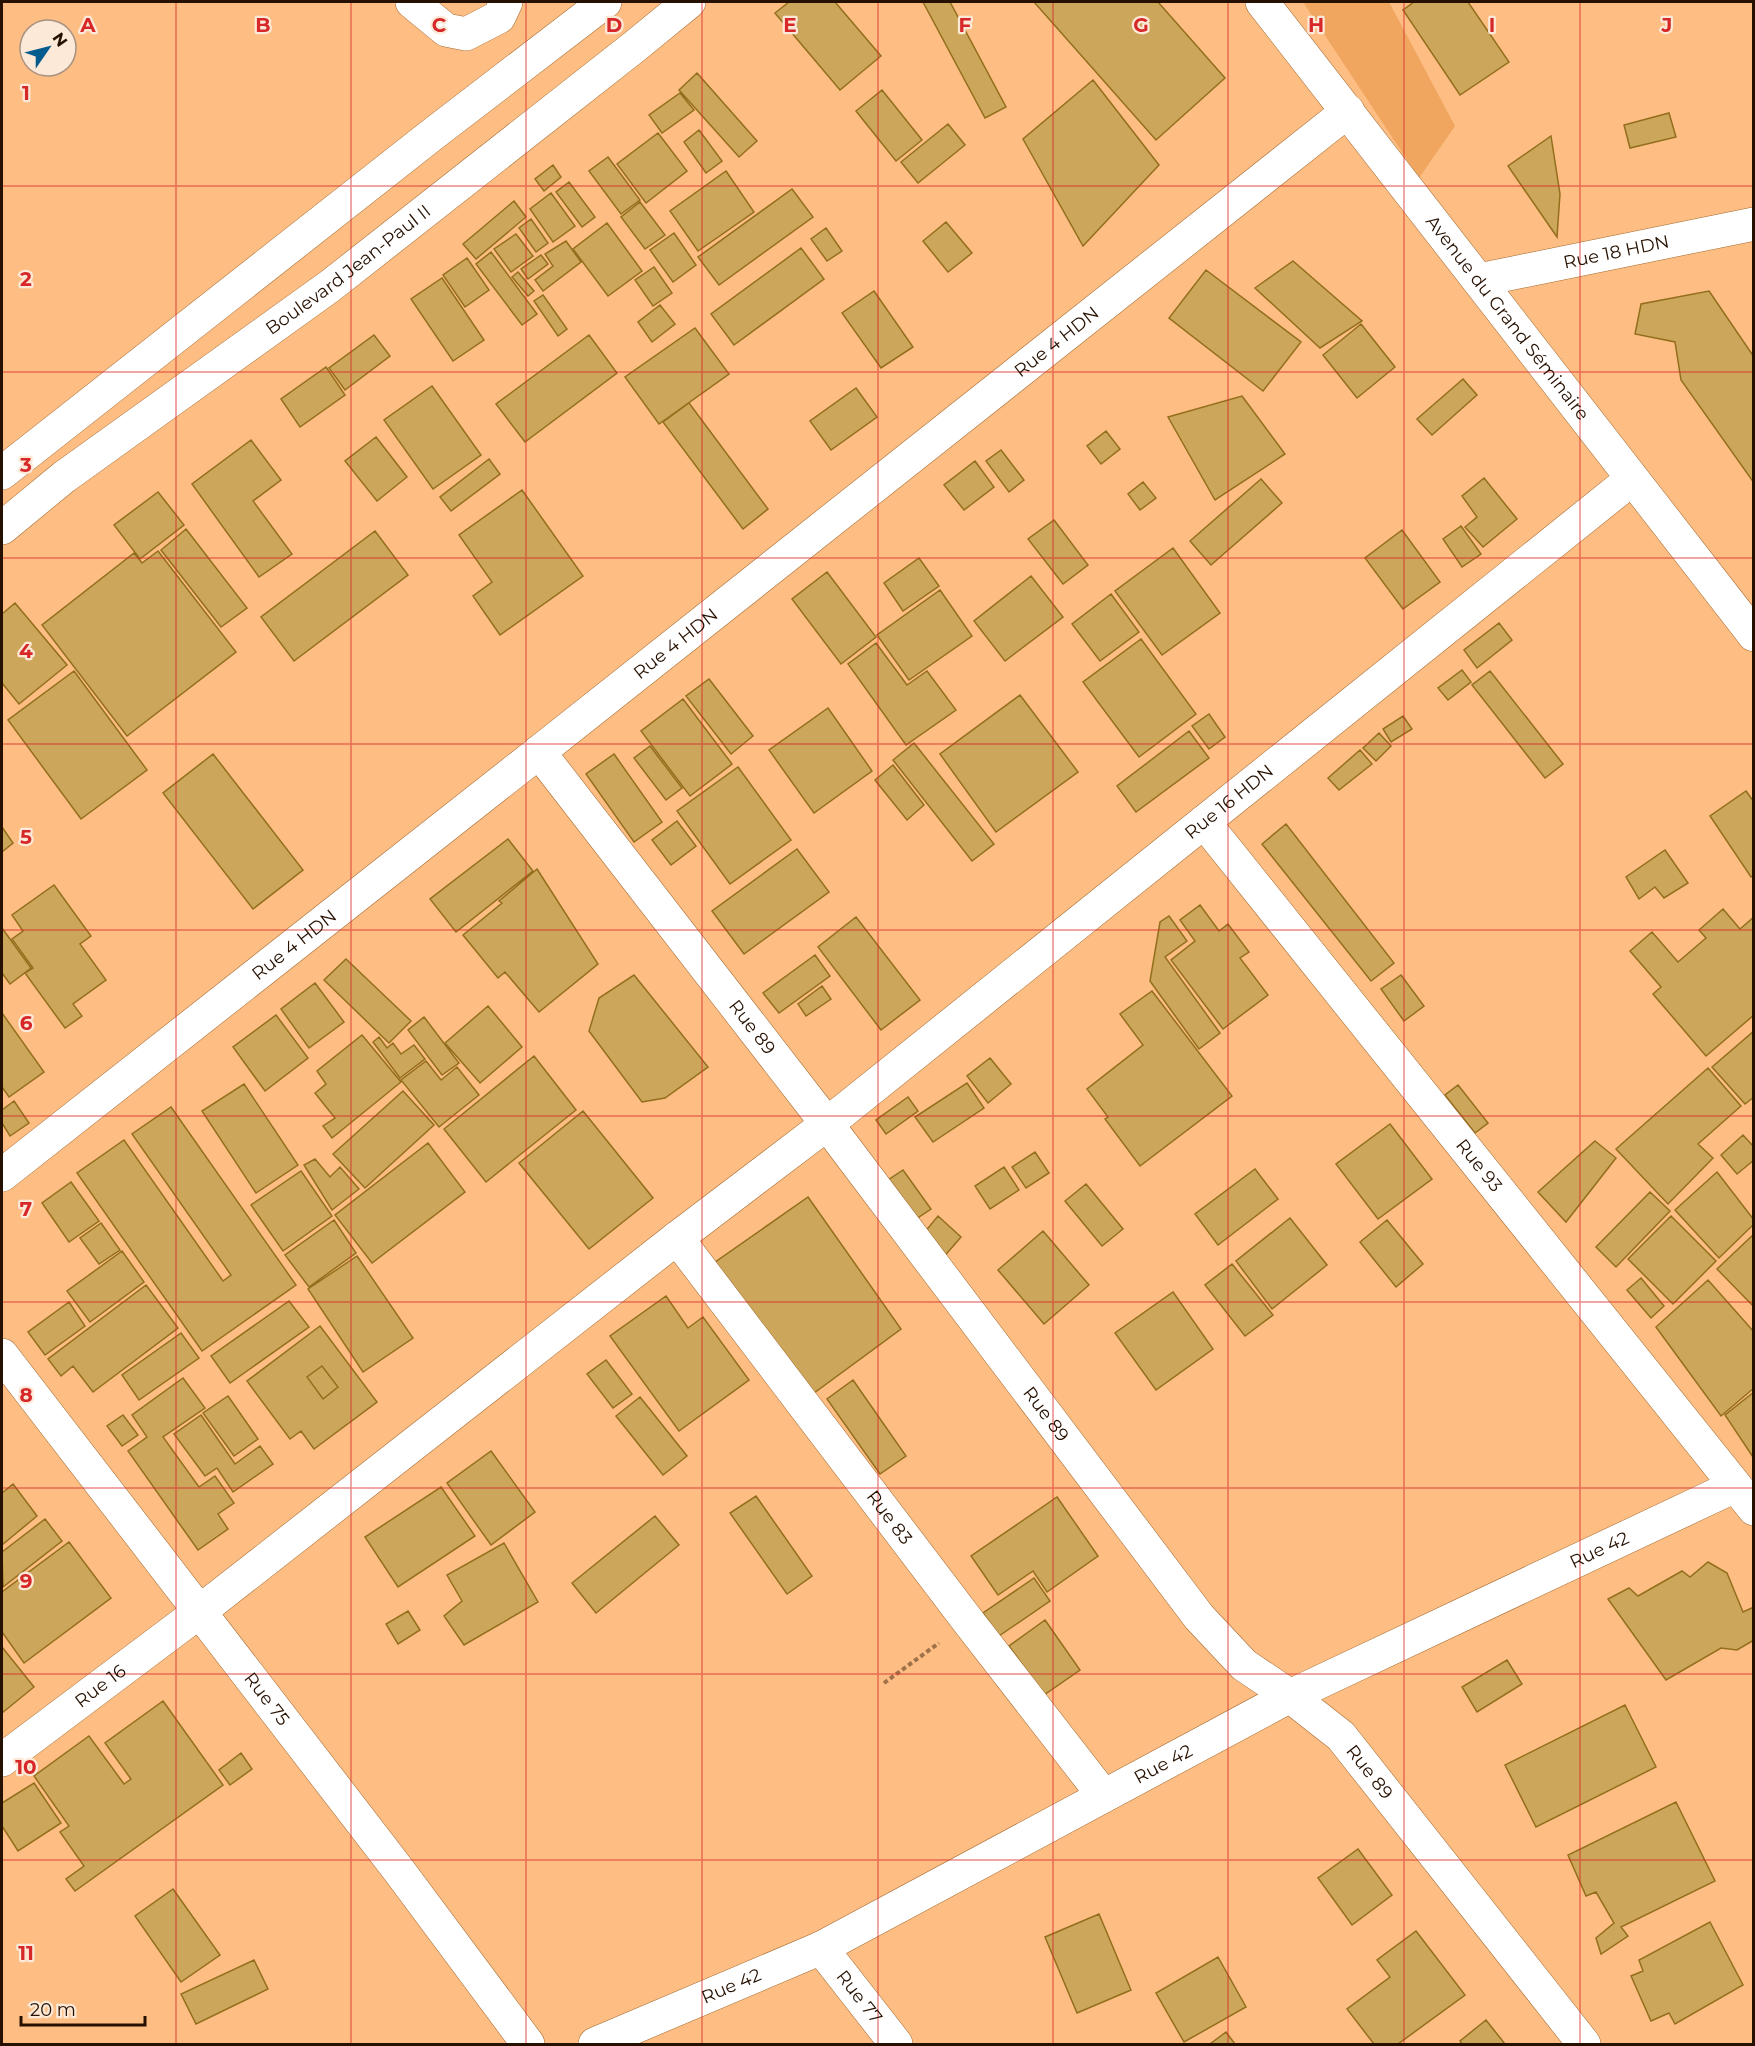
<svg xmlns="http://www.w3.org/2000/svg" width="1755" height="2046" viewBox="0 0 1755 2046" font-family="Montserrat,sans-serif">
  <rect width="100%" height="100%" fill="#fdbd83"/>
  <!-- green -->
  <path fill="#f0a65f" d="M1303,2H1389L1455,126L1419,178Z"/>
  <!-- building -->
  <path fill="#cca65a" stroke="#936f1d" stroke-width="1.5" fill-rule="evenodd" d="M789,2H835L881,56L840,90L775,13Z
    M923,2H950L1006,107L985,118Z
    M1034,2H1158L1225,78L1156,140Z
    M1414,2H1468L1509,62L1460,95L1403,10Z
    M697,73L757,141L739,157L679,90Z
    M1093,80L1159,165L1083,246L1023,139Z
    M882,90L922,140L896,161L856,111Z
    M680,93L694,110L662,133L649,115Z
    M1669,113L1676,137L1630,148L1624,125Z
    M948,124L965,145L918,183L901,162Z
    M699,130L722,161L706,173L684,142Z
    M658,133L687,171L646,203L617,164Z
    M1551,136L1560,194L1557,237L1508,166Z
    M608,157L640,200L621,214L589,171Z
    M553,165L561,177L544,191L535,179Z
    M726,171L754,212L698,251L670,211Z
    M569,182L595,217L582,227L556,192Z
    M792,189L813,217L719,285L698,257Z
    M551,193L575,226L553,242L530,209Z
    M514,201L526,217L476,259L463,244Z
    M640,202L665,235L645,249L621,217Z
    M531,219L548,243L536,252L519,228Z
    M946,222L972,253L948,272L923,241Z
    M607,223L642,271L608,296L573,249Z
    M826,228L842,251L827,261L811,239Z
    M674,233L696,265L673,282L650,250Z
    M516,234L533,256L511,272L494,249Z
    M566,241L581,262L543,291L535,280L553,266L545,254Z
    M801,248L824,279L734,345L711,314Z
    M491,252L537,314L522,325L476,264Z
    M541,255L548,264L528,279L521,269Z
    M467,258L489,290L465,307L443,275Z
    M1293,261L1362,321L1320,348L1255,288Z
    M654,267L672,293L653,306L635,280Z
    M1206,270L1301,342L1263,391L1169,318Z
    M518,272L534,291L528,296L512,277Z
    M442,278L484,340L453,361L411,299Z
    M874,291L913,347L881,368L842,313Z
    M1709,291L1754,357V483L1681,380L1675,342L1635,334L1641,304Z
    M543,295L567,329L558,336L534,301Z
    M660,305L675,324L652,342L638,322Z
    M1361,324L1395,367L1357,398L1323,355Z
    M695,328L729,374L659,424L625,377Z
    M374,335L390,356L345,390L329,368Z
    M589,335L617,373L525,442L496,404Z
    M326,367L345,395L300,427L281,399Z
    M1463,379L1477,395L1432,435L1417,419Z
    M432,386L481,455L433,489L384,420Z
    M856,388L877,417L831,450L810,421Z
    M1242,396L1285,454L1215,500L1168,417Z
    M689,403L768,509L743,529L663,422Z
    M1106,431L1120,449L1101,464L1087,446Z
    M376,437L407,477L377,501L345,461Z
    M251,440L281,480L253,501L292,554L259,577L192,484Z
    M1001,450L1024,480L1009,492L986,461Z
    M489,459L500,474L451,511L440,497Z
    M975,461L994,487L964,510L944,485Z
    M1484,478L1517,519L1483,547L1465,527L1477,517L1462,496Z
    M1261,479L1282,503L1211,565L1190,541Z
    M1143,482L1156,498L1140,510L1128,494Z
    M522,490L583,576L500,635L473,596L492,582L459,535Z
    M158,492L184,525L140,559L114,525Z
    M1054,520L1088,565L1063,584L1028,539Z
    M1461,526L1481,554L1462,567L1443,539Z
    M186,529L247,608L221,627L161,550Z
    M1402,530L1440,582L1403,609L1365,558Z
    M375,531L408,575L294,661L261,617Z
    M1173,548L1220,613L1162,655L1115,591Z
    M158,551L236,652L127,736L42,625L134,553L142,563Z
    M919,558L939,586L903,611L884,583Z
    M827,572L876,637L841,664L792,599Z
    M1031,576L1063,617L1005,661L974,621Z
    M940,590L972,636L909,680L877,635Z
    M1111,594L1139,632L1100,661L1072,624Z
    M15,603L67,665L19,704L2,683V614Z
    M1499,623L1512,640L1477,668L1464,650Z
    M1141,639L1196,714L1139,757L1083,682Z
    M876,643L907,685L927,671L956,710L906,745L848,664Z
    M1462,670L1471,682L1448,700L1438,688Z
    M74,671L147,770L81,819L8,720Z
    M1490,671L1563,764L1545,778L1472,685Z
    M709,679L753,736L731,754L686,696Z
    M1020,695L1078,772L996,832L940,754Z
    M683,699L732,764L690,796L641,731Z
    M828,708L872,771L814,813L769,750Z
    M1209,714L1225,737L1209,749L1192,726Z
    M1403,716L1412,729L1391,742L1383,729Z
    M1189,731L1209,758L1136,812L1117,786Z
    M1379,733L1391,746L1376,761L1363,748Z
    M914,743L994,844L972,861L893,760Z
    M650,746L682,788L666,800L634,758Z
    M1360,750L1372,764L1339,790L1328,778Z
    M213,754L303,870L253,909L163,793Z
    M614,754L662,822L634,842L586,774Z
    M893,765L924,805L907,820L875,780Z
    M738,767L791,840L730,884L677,811Z
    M1746,791L1754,802V875L1751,877L1710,816Z
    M677,821L696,846L671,865L652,840Z
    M1286,824L1394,963L1371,981L1262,844Z
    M2,827L13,843L2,852Z
    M508,839L533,871L456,932L430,899Z
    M797,849L829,892L744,954L712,911Z
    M1665,850L1688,883L1664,898L1655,887L1639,899L1626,877Z
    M537,869L598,964L539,1012L505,972L498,978L463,935L502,903L499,901Z
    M54,885L91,936L80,944L106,980L73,1004L82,1016L65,1028L25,973L33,968L12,939L23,931L12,915Z
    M1200,905L1219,931L1228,924L1249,952L1240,958L1268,995L1223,1029L1171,960L1195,941L1180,920Z
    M1723,909L1740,929L1754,917V1015L1706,1056L1653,994L1661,987L1630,951L1652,932L1678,962L1706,938L1699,930Z
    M1169,916L1187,941L1165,957L1220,1033L1199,1049L1150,981L1160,922Z
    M856,917L920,1000L881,1030L818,947Z
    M2,928L31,968L10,984L2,973Z
    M815,955L830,976L779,1013L763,993Z
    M346,959L411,1021L389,1043L324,980Z
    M634,975L708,1067L665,1098L642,1102L589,1031L599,998Z
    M1401,975L1424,1006L1404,1021L1381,989Z
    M315,983L344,1022L309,1048L281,1009Z
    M822,986L831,999L806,1016L798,1004Z
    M1152,991L1232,1096L1140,1166L1105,1119L1108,1117L1087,1089L1143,1045L1120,1014Z
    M488,1006L522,1047L480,1083L445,1043Z
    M2,1013L44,1072L9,1097L2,1087Z
    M276,1015L308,1058L265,1091L233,1047Z
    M424,1017L459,1063L442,1075L408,1030Z
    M1754,1031V1097L1745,1104L1712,1067Z
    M362,1035L401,1082L332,1138L323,1126L335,1118L315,1093L326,1084L317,1071Z
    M379,1037L387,1048L393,1043L401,1054L414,1045L425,1059L400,1078L373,1042Z
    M534,1056L576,1110L486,1182L444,1129Z
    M990,1058L1011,1084L988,1103L967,1076Z
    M426,1061L441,1080L457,1067L479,1095L439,1127L401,1080Z
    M1708,1068L1741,1106L1698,1144L1713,1158L1668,1204L1616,1149Z
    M967,1083L984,1108L933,1142L915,1117Z
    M244,1084L298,1165L256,1193L202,1111Z
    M1458,1085L1488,1123L1475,1133L1445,1095Z
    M403,1091L434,1125L365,1188L333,1154Z
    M908,1097L918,1111L886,1134L876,1120Z
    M14,1101L29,1123L10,1136L2,1123V1110Z
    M171,1107L296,1285L202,1351L77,1173L124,1140L223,1281L231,1275L132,1134Z
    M583,1111L653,1198L589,1249L519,1163Z
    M1390,1124L1432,1179L1378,1219L1336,1164Z
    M1743,1135L1754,1147V1160L1737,1174L1721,1155Z
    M1595,1141L1616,1158L1566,1222L1538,1192Z
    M428,1143L465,1192L372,1263L335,1215Z
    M1035,1152L1049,1173L1026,1188L1012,1167Z
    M315,1159L330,1177L340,1167L359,1189L332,1210L304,1165Z
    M1004,1167L1019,1190L990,1209L975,1186Z
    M1255,1169L1278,1199L1218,1245L1195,1214Z
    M903,1170L931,1209L910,1223L882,1184Z
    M301,1171L332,1216L283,1251L251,1205Z
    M1717,1172L1754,1220V1224L1719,1258L1675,1210Z
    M71,1182L99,1221L69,1242L42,1203Z
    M1086,1184L1123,1229L1102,1246L1065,1201Z
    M1650,1192L1670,1211L1616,1267L1596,1247Z
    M808,1197L901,1329L810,1396L711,1265Z
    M938,1216L961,1237L942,1259L919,1239Z
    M1671,1216L1716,1261L1673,1304L1628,1259Z
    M1290,1218L1327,1265L1272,1309L1236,1261Z
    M334,1220L356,1253L309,1287L285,1255Z
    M1387,1220L1423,1264L1396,1287L1360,1242Z
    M101,1223L120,1250L99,1264L80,1238Z
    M1043,1231L1089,1285L1044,1324L998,1270Z
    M1754,1234V1307L1717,1269Z
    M122,1251L144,1282L90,1322L67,1291Z
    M357,1256L413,1338L363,1372L308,1289Z
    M1232,1264L1273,1315L1245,1336L1205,1285Z
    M1641,1278L1664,1306L1651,1318L1627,1290Z
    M1708,1280L1754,1332V1388L1721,1416L1656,1327Z
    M146,1285L178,1328L93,1392L73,1366L61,1376L48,1359Z
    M1173,1292L1213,1349L1156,1390L1115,1333Z
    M666,1296L688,1328L703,1317L749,1380L679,1431L610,1336Z
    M289,1301L309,1327L230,1383L211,1356Z
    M69,1302L85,1326L45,1355L28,1332Z
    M320,1326L377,1402L314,1449L301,1431L290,1439L247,1381ZM322,1366L338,1387L323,1399L307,1377Z
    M181,1333L199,1358L139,1400L122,1375Z
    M606,1360L632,1394L613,1408L587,1374Z
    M322,1366L338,1387L323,1399L307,1377Z
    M183,1378L205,1408L163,1437L199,1487L215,1476L234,1503L218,1514L228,1529L198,1550L128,1451L147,1437L132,1415Z
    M853,1380L906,1456L880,1474L827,1399Z
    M1754,1392V1456L1753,1457L1725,1415Z
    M228,1396L258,1439L234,1456L203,1413Z
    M640,1397L687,1456L663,1475L616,1416Z
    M123,1415L138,1435L122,1446L107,1426Z
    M201,1415L235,1464L260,1446L273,1464L233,1492L217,1468L205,1476L174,1434Z
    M491,1451L535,1512L491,1545L447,1483Z
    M13,1484L37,1516L2,1545V1493Z
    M441,1487L475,1536L398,1587L365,1537Z
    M756,1496L812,1576L787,1594L730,1513Z
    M1057,1497L1098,1556L1047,1592L1033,1571L998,1595L971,1556Z
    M655,1516L679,1545L596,1613L572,1583Z
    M45,1519L62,1541L3,1587L2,1552Z
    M69,1542L111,1598L24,1663L2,1632V1592Z
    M504,1543L538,1602L464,1645L444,1616L462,1601L447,1575Z
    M1708,1562L1727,1573L1743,1612L1754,1607V1640L1737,1650L1721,1648L1666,1680L1608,1599L1629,1588L1638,1596L1682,1571L1690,1577Z
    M1034,1578L1050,1601L999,1636L983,1613Z
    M408,1611L420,1630L398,1644L386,1624Z
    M1045,1620L1080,1670L1044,1695L1009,1646Z
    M2,1647L34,1687L2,1713Z
    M1507,1660L1522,1684L1477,1712L1462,1687Z
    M163,1701L223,1785L75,1891L66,1879L84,1866L60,1832L69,1826L34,1776L89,1736L124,1784L131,1779L105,1743Z
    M1625,1705L1656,1767L1536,1827L1505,1765Z
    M241,1753L252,1769L230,1785L219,1770Z
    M34,1783L61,1823L18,1851L2,1826V1803Z
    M1676,1802L1715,1881L1621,1927L1628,1936L1601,1954L1596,1938L1614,1923L1596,1892L1586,1896L1568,1855Z
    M1358,1849L1392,1895L1352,1925L1318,1878Z
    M173,1889L220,1955L181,1982L135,1916Z
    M1099,1914L1131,1990L1077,2013L1045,1937Z
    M1710,1922L1743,1985L1675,2024L1669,2013L1651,2021L1631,1976L1643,1971L1639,1960Z
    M1416,1931L1465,1995L1398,2044H1374L1347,2009L1390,1977L1377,1960Z
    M1218,1957L1246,2007L1184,2042L1156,1993Z
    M254,1960L268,1989L196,2024L181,1994Z
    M1486,2020L1505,2044H1462L1460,2041Z
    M1226,2032L1235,2044H1210Z"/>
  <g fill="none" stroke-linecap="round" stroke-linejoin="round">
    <defs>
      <g id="minor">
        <path d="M412,2L446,30L466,34L499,17L506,2"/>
        <path id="s1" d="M1262,2L1754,635"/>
        <path id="s2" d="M1479,280L1754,224"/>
        <path id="s3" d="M539,752L827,1124L1199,1617L1244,1665L1290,1696L1341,1736L1584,2044"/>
        <path id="s4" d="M1204,822L1754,1509"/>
        <path id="s5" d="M2,1175L539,752L1348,111"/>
        <path id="s6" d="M677,1238L968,1621L1103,1795"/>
        <path id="s7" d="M2,1355L400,1872L528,2044"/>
        <path id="s8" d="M2,1760L199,1612L677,1238L827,1124L1632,479"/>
        <path id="s9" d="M821,1948L896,2044"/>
        <path id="s10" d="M595,2044L821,1948L1290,1696L1735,1486"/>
      </g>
      <g id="secondary">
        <path d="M2,473L433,134L605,2"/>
        <path id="s11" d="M2,528L64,477L330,286L634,47L689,2"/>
      </g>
    </defs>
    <!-- minor casing -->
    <use href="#minor" stroke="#a3692e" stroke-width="34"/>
    <!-- secondary casing -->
    <use href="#secondary" stroke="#a3692e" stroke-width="34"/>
    <!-- path -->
    <path stroke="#9e7149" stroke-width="4" stroke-dasharray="4.5 3" stroke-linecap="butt" d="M884,1683L939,1643"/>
    <!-- minor -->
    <use href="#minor" stroke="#fff" stroke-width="33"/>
    <!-- secondary -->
    <use href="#secondary" stroke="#fff" stroke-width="33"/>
  </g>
  <!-- grid -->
  <path fill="none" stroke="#d62828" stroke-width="1.5" stroke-opacity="0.55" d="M176,2V2044M351,2V2044M526,2V2044M702,2V2044M878,2V2044M1053,2V2044M1228,2V2044M1404,2V2044M1580,2V2044M2,186H1754M2,372H1754M2,558H1754M2,744H1754M2,930H1754M2,1116H1754M2,1302H1754M2,1488H1754M2,1674H1754M2,1860H1754"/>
  <g text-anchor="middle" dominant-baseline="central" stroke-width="4.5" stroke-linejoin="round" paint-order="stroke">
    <!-- street labels -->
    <g font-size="18" fill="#261000" stroke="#fde9d8">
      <text stroke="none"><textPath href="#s2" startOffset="140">Rue 18 HDN</textPath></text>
      <text stroke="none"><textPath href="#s11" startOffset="432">Boulevard Jean-Paul II</textPath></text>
      <text stroke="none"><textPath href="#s1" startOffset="400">Avenue du Grand Séminaire</textPath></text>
      <text stroke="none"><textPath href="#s5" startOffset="1344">Rue 4 HDN</textPath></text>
      <text stroke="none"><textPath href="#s5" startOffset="858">Rue 4 HDN</textPath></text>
      <text stroke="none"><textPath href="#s8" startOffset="1557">Rue 16 HDN</textPath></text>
      <text stroke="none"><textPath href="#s5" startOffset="372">Rue 4 HDN</textPath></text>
      <text stroke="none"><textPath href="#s3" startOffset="348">Rue 89</textPath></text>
      <text stroke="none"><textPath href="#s4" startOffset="440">Rue 93</textPath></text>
      <text stroke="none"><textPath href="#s3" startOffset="834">Rue 89</textPath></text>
      <text stroke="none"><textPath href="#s6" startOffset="351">Rue 83</textPath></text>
      <text stroke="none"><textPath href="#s10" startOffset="1120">Rue 42</textPath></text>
      <text stroke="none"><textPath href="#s8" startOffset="123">Rue 16</textPath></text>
      <text stroke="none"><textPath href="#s7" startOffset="434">Rue 75</textPath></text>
      <text stroke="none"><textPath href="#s10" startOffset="634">Rue 42</textPath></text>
      <text stroke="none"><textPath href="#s3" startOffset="1320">Rue 89</textPath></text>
      <text stroke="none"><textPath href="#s10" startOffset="148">Rue 42</textPath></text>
      <text stroke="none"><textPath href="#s9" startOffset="62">Rue 77</textPath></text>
    </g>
  </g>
  <g font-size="20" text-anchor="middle" font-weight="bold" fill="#d62828" stroke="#fde9d8" stroke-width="4.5" stroke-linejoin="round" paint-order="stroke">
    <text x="88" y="32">A</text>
    <text x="263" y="32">B</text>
    <text x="439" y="32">C</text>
    <text x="614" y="32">D</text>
    <text x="790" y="32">E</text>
    <text x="965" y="32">F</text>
    <text x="1141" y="32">G</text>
    <text x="1316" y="32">H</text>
    <text x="1492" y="32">I</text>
    <text x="1667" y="32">J</text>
    <text x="26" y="100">1</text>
    <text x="26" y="286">2</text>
    <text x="26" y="472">3</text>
    <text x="26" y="658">4</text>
    <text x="26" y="844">5</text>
    <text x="26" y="1030">6</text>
    <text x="26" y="1216">7</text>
    <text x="26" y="1402">8</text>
    <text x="26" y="1588">9</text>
    <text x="26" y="1774">10</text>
    <text x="26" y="1960">11</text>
  </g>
  <!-- border -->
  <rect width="1755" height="2046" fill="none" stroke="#261000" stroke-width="6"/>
  <!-- north arrow -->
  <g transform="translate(48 48) rotate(55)"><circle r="28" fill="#fde9d8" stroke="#a79282" stroke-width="1.5"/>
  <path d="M0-4.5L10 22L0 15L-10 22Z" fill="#045b8d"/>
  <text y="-9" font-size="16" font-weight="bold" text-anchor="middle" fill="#261000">N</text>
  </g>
  <!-- scale -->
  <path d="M21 2016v9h124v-9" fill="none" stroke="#261000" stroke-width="3"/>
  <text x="30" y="2016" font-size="18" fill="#261000" stroke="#fde9d8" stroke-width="4.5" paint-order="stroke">20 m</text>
</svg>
